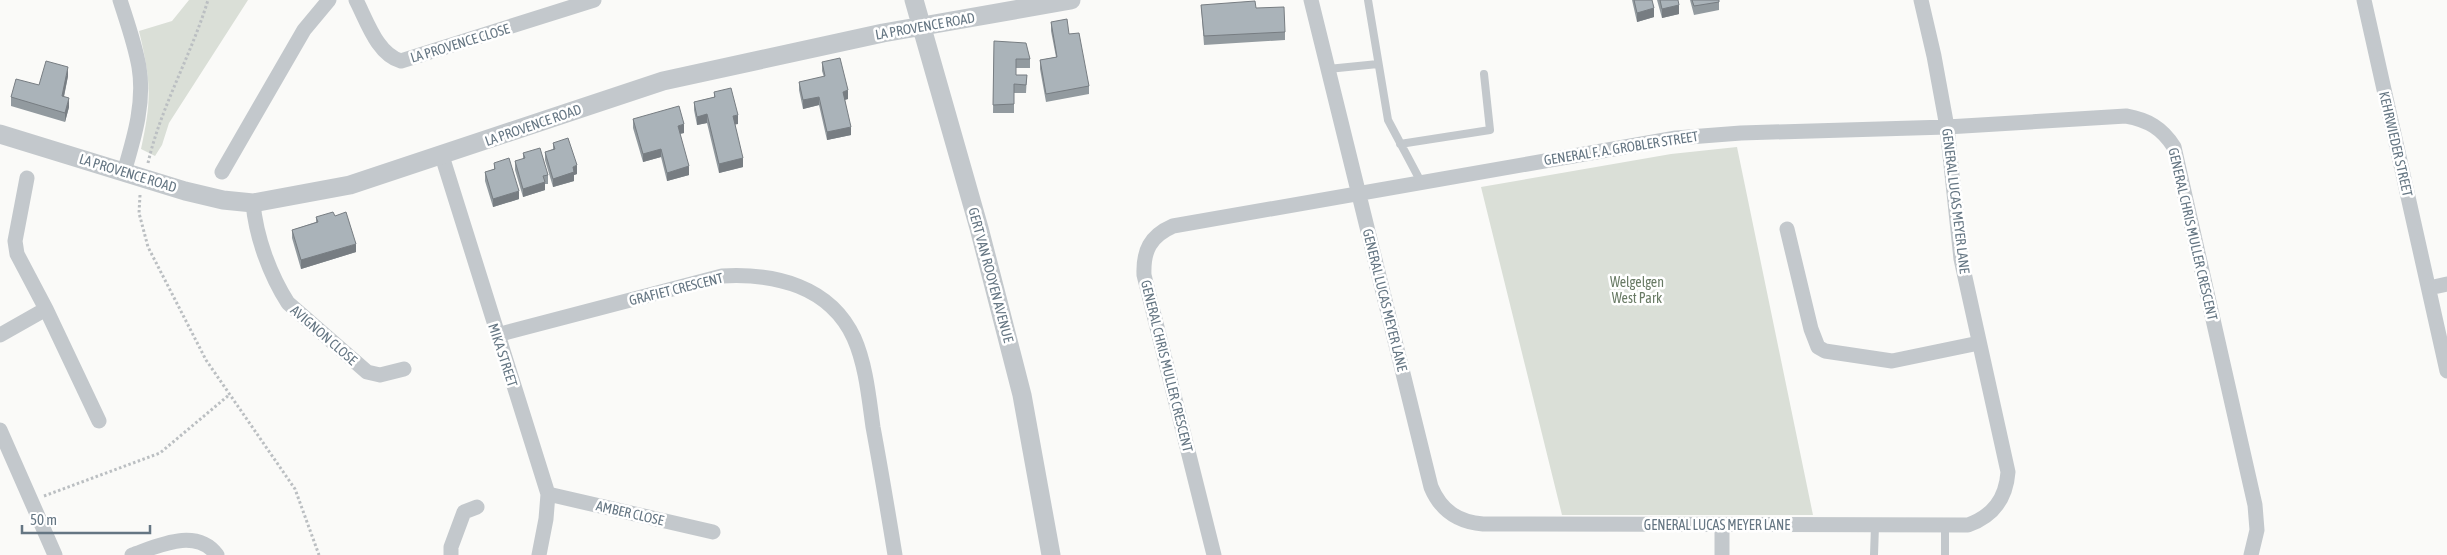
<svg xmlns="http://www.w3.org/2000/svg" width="2447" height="555" viewBox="0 0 2447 555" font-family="'Asap Condensed',sans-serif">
  <rect width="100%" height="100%" fill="#fafaf8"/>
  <!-- green -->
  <path fill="#dadfd7" d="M189,0H248L169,123L162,145L155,156L141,149C152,99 151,81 139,31L172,21Z
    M1737,147L1813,515H1562L1481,187L1671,154Z"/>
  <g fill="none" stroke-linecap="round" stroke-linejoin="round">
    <!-- path -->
    <path stroke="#bbbfc2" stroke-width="3" stroke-dasharray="2.5 2.5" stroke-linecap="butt" d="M148,163C161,106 191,56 208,0
      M140,195L139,213L148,247L206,360L295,489L319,555
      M44,496L160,453L229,395"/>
    <!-- service -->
    <path stroke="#c3c8cc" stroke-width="8" d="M1368,0L1388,120L1421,182
      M1328,69L1378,64
      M1400,144L1490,130L1484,74
      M1874,555L1875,526
      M1945,555V526"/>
    <!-- minor -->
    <path stroke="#c3c8cc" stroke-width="15" d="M120,0C127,22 135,44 139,67C145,103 134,138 124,172
      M356,0C367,21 377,54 401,61L594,0
      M1311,0L1431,487C1441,511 1458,522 1483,524L1968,525C1993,516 2006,499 2008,472L1961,259L1947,127L1934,56L1921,0
      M2364,0L2447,371
      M442,156L548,494L546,519L539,555
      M222,172L304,30L329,0
      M253,203C256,237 270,275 288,303L367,372L380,375L404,369
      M1787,229L1811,329L1818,347L1825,351L1892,361L1979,343
      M2429,288L2447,284
      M46,309L99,421
      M0,335L46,309L17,254L15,241L27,178
      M497,335L722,276C775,273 830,286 854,338C866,365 869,399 873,427C881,470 888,512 895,555
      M0,430L55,555
      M548,494L713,532
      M1722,525V555
      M132,555C158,546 196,527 217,555
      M451,555V547L464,512L477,507
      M1214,555L1144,275C1143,251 1150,236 1173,226L1676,138L1741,133L1947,127L2126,116C2148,120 2162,128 2174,147L2255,505L2257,530L2251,555"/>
    <!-- tertiary -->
    <path stroke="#c3c8cc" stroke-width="19" d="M914,0L979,228L1022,395L1051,555
      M0,134L185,191L223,200L253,203L350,185L663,81L883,33L1071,0"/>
  </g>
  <!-- wall -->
  <path fill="#929a9f" d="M1632,0H1652L1654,17L1637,22Z
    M1657,0H1678L1679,14L1662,18Z
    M1690,0H1719V10L1694,15Z
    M1201,5L1256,8L1285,32V40L1204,45Z
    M1051,22L1069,34L1089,86V94L1046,102L1040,69V60L1056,57L1051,31Z
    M994,41L1030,59V68H1016V75H1027L1026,93H1014V113H993Z
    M822,62L848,99L845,100L851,135L827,140L819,105L803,109L799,90V82L824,77L822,71Z
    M68,76L64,97L69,107L65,122L11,106V97L39,85Z
    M714,92L738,124H735L743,167L719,173L707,123L697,125L694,110V102L714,97Z
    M633,119L684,133L680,134L689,175L667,181L661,157L643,162L633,128Z
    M553,143L577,174L574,175V181L553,187L545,160V152L553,149Z
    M523,153L548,175V184H545V190L523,197L515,170V161L523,159Z
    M494,163L519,199L493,207L485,181V172L494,169Z
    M316,217L356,252L301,269L292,238V230L316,222Z"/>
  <!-- shaded-wall -->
  <path fill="#777d82" d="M1679,5V14L1662,18V9Z
    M1654,8V17L1637,22V13Z
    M68,67V76L62,105V96Z
    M848,90V99L843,100V92Z
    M819,97V105L803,109V100Z
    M69,98V107L65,122V113Z
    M707,114V123L697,125V117Z
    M738,115V124L733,125V116Z
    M684,124V133L678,134V126Z
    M851,127V135L827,140V132Z
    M661,149V157L643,162V154Z
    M743,158V167L719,173V164Z
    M577,165V174L574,175V181L553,187V179L573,167Z
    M689,166V175L667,181V173Z
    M545,182V190L523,197V189Z
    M519,191V199L493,207V199Z
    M356,244V252L301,269V260Z"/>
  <!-- building -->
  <path fill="#aab3b9" stroke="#777d82" d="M1634,0H1652L1654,8L1637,13Z
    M1660,0H1678L1679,5L1662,9Z
    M1692,0H1719V2L1694,6Z
    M1255,1L1256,8L1284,7L1285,32L1204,36L1201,5Z
    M1067,19L1069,34L1079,33L1089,86L1046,94L1040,60L1057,57L1051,22Z
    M994,41L1026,43L1030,59H1016V75H1027L1026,85L1014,84V104L993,105Z
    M840,58L848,90L843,92L851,127L827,132L819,97L803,100L799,82L825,76L822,62Z
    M46,61L68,67L62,96L69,98L65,113L11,97L16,79L39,85Z
    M731,88L738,115L733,116L743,158L719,164L707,114L697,117L694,102L715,97L714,92Z
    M679,106L684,124L678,126L689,166L667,173L661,149L643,154L633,119Z
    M568,138L577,165L573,167L574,172L553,179L545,152L555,149L553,143Z
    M540,148L548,175L543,176L545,182L523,189L515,161L525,158L523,153Z
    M509,158L519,191L493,199L485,172L495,169L494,163Z
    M333,212L335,216L346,212L356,244L301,260L292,230L318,222L316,217Z"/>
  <g text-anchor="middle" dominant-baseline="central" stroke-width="5" stroke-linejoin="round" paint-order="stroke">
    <!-- street labels -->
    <g font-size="14" fill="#657683" stroke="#fff">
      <text transform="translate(925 26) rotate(-10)">LA PROVENCE ROAD</text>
      <text transform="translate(460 43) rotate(-17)">LA PROVENCE CLOSE</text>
      <text transform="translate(533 125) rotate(-19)">LA PROVENCE ROAD</text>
      <text transform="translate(2396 144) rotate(77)">KEHRWIEDER STREET</text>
      <text transform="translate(1621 148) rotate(-9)">GENERAL F. A. GROBLER STREET</text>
      <text transform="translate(128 173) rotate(17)">LA PROVENCE ROAD</text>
      <text transform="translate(1956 201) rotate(83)">GENERAL LUCAS MEYER LANE</text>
      <text transform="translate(2193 234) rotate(77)">GENERAL CHRIS MULLER CRESCENT</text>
      <text transform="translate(991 275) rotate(75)">GERT VAN ROOYEN AVENUE</text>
      <text transform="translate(676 289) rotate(-14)">GRAFIET CRESCENT</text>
      <text transform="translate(1385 300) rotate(76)">GENERAL LUCAS MEYER LANE</text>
      <text transform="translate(324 335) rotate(41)">AVIGNON CLOSE</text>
      <text transform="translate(503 355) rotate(72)">MIKA STREET</text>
      <text transform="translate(1167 366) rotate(76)">GENERAL CHRIS MULLER CRESCENT</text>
      <text transform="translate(630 513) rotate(13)">AMBER CLOSE</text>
      <text x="1717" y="525">GENERAL LUCAS MEYER LANE</text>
    </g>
    <!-- park labels -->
    <g font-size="14" fill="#687a64" stroke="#fff">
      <text x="1637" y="282">Welgelgen<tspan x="1637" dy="16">West Park</tspan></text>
    </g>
  </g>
  <!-- scale -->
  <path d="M22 525v8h128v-8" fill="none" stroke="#657683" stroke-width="2.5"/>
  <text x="30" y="525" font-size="15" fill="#657683" stroke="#ffffff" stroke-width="4" paint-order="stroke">50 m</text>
</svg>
